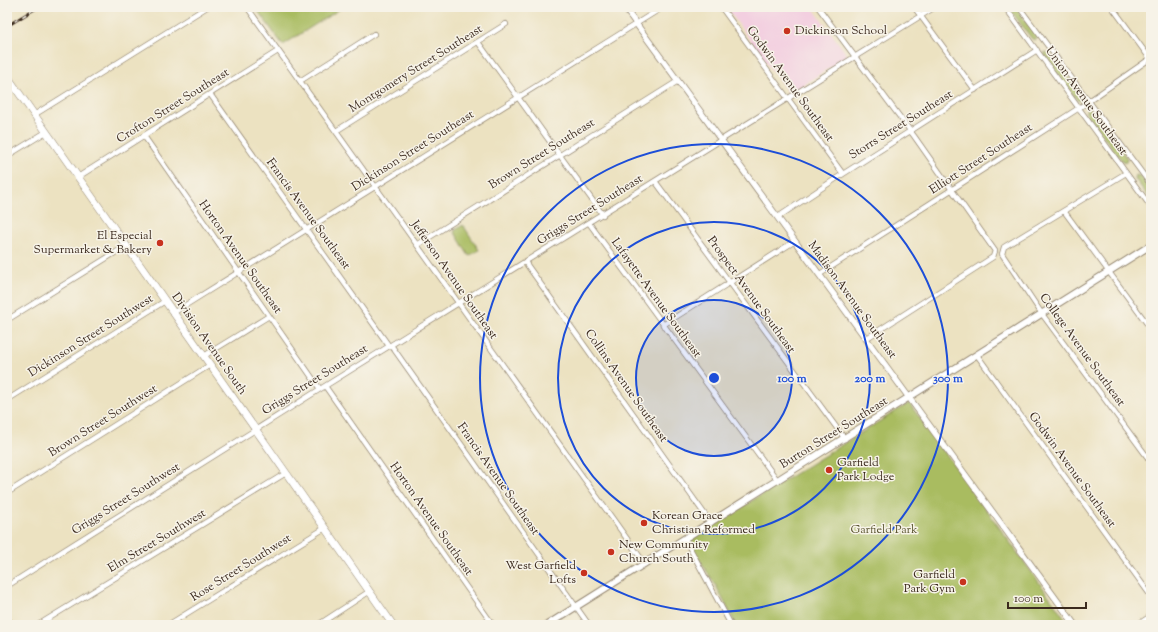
<svg xmlns="http://www.w3.org/2000/svg" width="1158" height="632" viewBox="0 0 1158 632" font-family="'Sorts Mill Goudy',serif">
  <rect width="100%" height="100%" fill="#f7f3e8"/>
  <filter id="ink" filterUnits="userSpaceOnUse"><feTurbulence type="fractalNoise" baseFrequency=".025" numOctaves="2"/><feDisplacementMap in="SourceGraphic" scale="8" xChannelSelector="R" yChannelSelector="G"/><feConvolveMatrix kernelMatrix="1 2 1 2 8 2 1 2 1" color-interpolation-filters="sRGB"/></filter>
  <filter id="wash" filterUnits="userSpaceOnUse"><feTurbulence type="fractalNoise" baseFrequency=".012" numOctaves="4" result="noise"/><feDisplacementMap in="SourceGraphic" scale="16" xChannelSelector="R" yChannelSelector="G"/><feGaussianBlur stdDeviation="0.9" result="paint"/><feColorMatrix in="noise" values="0 0 0 0 0 0 0 0 0 0 0 0 0 0 0 0 0 1.4 0 .05"/><feComposite in="paint" operator="in"/></filter>
  <g filter="url(#wash)">
    <rect width="100%" height="100%" fill="#ece2c1"/>
    <!-- built -->
    <path fill="#f3cfe0" d="M726,7H812L848,56L789,94Z"/>
    <!-- green -->
    <path fill="#a9bc60" stroke="#72733f" d="M255,7H343L283,45Z
      M1008,7H1015L1037,36L1036,40L1032,39Z
      M1045,52L1049,53L1082,97L1081,101L1077,100L1044,56Z
      M1089,108L1127,158L1126,162L1122,161L1086,113V110Z
      M1136,175L1140,176L1151,190V200L1135,179Z
      M463,225L479,250L469,256L454,231Z
      M909,403L1070,625H736L715,584L687,541Z"/>
  </g>
  <g filter="url(#ink)">
    <g fill="none" stroke-linecap="round" stroke-linejoin="round">
      <defs>
        <path id="minor" d="M247,7L645,564
          M721,7L843,174
          M818,7L914,136L995,251L993,257L867,338
          M914,7L975,90
          M1005,7L1151,207
          M1019,7L1151,185
          M1112,7L1151,60
          M478,42L603,215
          M300,81L374,34
          M210,94L389,346
          M34,115L207,7
          M336,131L506,24
          M144,136L320,389
          M7,156L46,132
          M1126,173L1004,247L1002,254L1042,314L1151,462
          M78,177L278,51
          M655,181L845,439
          M1064,211L1151,329
          M778,217L843,174L1037,50
          M589,223L778,481
          M417,245L678,81
          M525,262L711,523
          M820,274L1079,108L1151,58
          M173,313L663,7
          M7,320L126,246
          M663,325L795,241
          M391,345L589,625
          M977,355L1151,596
          M204,356L269,316
          M325,386L493,625
          M7,400L165,301
          M7,493L210,365
          M685,539L731,625
          M7,586L325,386L935,7
          M7,618L12,625
          M38,625L286,473
          M168,625L325,528
          M318,625L370,591
          M1065,625L1072,621
          M1137,625L1151,616"/>
        <path id="tertiary" d="M624,7L1075,625"/>
        <path id="secondary" d="M547,625L1151,245"/>
        <path id="primary" d="M7,76L393,625"/>
      </defs>
      <!-- minor casing -->
      <use href="#minor" stroke="#948670" stroke-width="6"/>
      <!-- tertiary casing -->
      <use href="#tertiary" stroke="#948670" stroke-width="7"/>
      <!-- secondary casing -->
      <use href="#secondary" stroke="#948670" stroke-width="8"/>
      <!-- primary casing -->
      <use href="#primary" stroke="#948670" stroke-width="8"/>
      <!-- minor -->
      <use href="#minor" stroke="#fff" stroke-width="4.5"/>
      <!-- tertiary -->
      <use href="#tertiary" stroke="#fff" stroke-width="5.5"/>
      <!-- secondary -->
      <use href="#secondary" stroke="#fff" stroke-width="6"/>
      <!-- primary -->
      <use href="#primary" stroke="#fff" stroke-width="7"/>
      <defs>
        <path id="rail" d="M7,26L38,7"/>
      </defs>
      <!-- rail casing -->
      <use href="#rail" stroke="#3b2a1e" stroke-width="3"/>
      <!-- rail -->
      <use href="#rail" stroke="#f7f3e8" stroke-width="1.5" stroke-dasharray="4.5" stroke-linecap="butt"/>
    </g>
  </g>
  <!-- distance rings -->
  <circle cx="714" cy="378" r="78" fill="#1d4ed8" fill-opacity=".12"/>
  <g fill="none" stroke="#1d4ed8" stroke-width="2">
    <circle cx="714" cy="378" r="78"/>
    <circle cx="714" cy="378" r="156"/>
    <circle cx="714" cy="378" r="234"/>
  </g>
  <!-- markers -->
  <g fill="#c8321e" stroke="#f7f3e8" stroke-width="1.5">
    <circle cx="787" cy="31" r="4"/>
    <circle cx="160" cy="243" r="4"/>
    <circle cx="829" cy="470" r="4"/>
    <circle cx="644" cy="523" r="4"/>
    <circle cx="611" cy="552" r="4"/>
    <circle cx="584" cy="573" r="4"/>
    <circle cx="963" cy="582" r="4"/>
  </g>
  <g text-anchor="middle" dominant-baseline="central" stroke-width="3" stroke-linejoin="round" paint-order="stroke">
    <!-- poi labels -->
    <g font-size="12" fill="#3b2a1e" stroke="#f7f3e8" text-anchor="start">
      <text x="795" y="31">Dickinson School</text>
      <text x="152" y="236" text-anchor="end">El Especial<tspan x="152" dy="14">Supermarket &amp; Bakery</tspan></text>
      <text x="837" y="463">Garfield<tspan x="837" dy="14">Park Lodge</tspan></text>
      <text x="652" y="516">Korean Grace<tspan x="652" dy="14">Christian Reformed</tspan></text>
      <text x="619" y="545">New Community<tspan x="619" dy="14">Church South</tspan></text>
      <text x="576" y="566" text-anchor="end">West Garfield<tspan x="576" dy="14">Lofts</tspan></text>
      <text x="955" y="575" text-anchor="end">Garfield<tspan x="955" dy="14">Park Gym</tspan></text>
    </g>
    <!-- street labels -->
    <g font-size="12" fill="#3b2a1e" stroke="#f7f3e8">
      <text transform="translate(416 69) rotate(-32)">Montgomery Street Southeast</text>
      <text transform="translate(790 84) rotate(54)">Godwin Avenue Southeast</text>
      <text transform="translate(1086 101) rotate(54)">Union Avenue Southeast</text>
      <text transform="translate(173 106) rotate(-32)">Crofton Street Southeast</text>
      <text transform="translate(901 125) rotate(-32)">Storrs Street Southeast</text>
      <text transform="translate(413 151) rotate(-32)">Dickinson Street Southeast</text>
      <text transform="translate(542 154) rotate(-32)">Brown Street Southeast</text>
      <text transform="translate(981 159) rotate(-33)">Elliott Street Southeast</text>
      <text transform="translate(590 210) rotate(-32)">Griggs Street Southeast</text>
      <text transform="translate(308 214) rotate(54)">Francis Avenue Southeast</text>
      <text transform="translate(240 257) rotate(55)">Horton Avenue Southeast</text>
      <text transform="translate(454 280) rotate(55)">Jefferson Avenue Southeast</text>
      <text transform="translate(751 295) rotate(54)">Prospect Avenue Southeast</text>
      <text transform="translate(656 298) rotate(54)">Lafayette Avenue Southeast</text>
      <text transform="translate(852 300) rotate(54)">Madison Avenue Southeast</text>
      <text transform="translate(91 336) rotate(-32)">Dickinson Street Southwest</text>
      <text transform="translate(209 344) rotate(55)">Division Avenue South</text>
      <text transform="translate(1082 350) rotate(54)">College Avenue Southeast</text>
      <text transform="translate(315 380) rotate(-32)">Griggs Street Southeast</text>
      <text transform="translate(626 386) rotate(55)">Collins Avenue Southeast</text>
      <text transform="translate(103 421) rotate(-32)">Brown Street Southwest</text>
      <text transform="translate(834 433) rotate(-32)">Burton Street Southeast</text>
      <text transform="translate(1072 470) rotate(54)">Godwin Avenue Southeast</text>
      <text transform="translate(498 479) rotate(55)">Francis Avenue Southeast</text>
      <text transform="translate(126 499) rotate(-32)">Griggs Street Southwest</text>
      <text transform="translate(431 519) rotate(55)">Horton Avenue Southeast</text>
      <text transform="translate(157 541) rotate(-31)">Elm Street Southwest</text>
      <text transform="translate(241 568) rotate(-32)">Rose Street Southwest</text>
    </g>
    <!-- park labels -->
    <g font-size="12" fill="#5c5632" stroke="#f7f3e8">
      <text x="884" y="530">Garfield Park</text>
    </g>
  </g>
  <circle cx="714" cy="378" r="6" fill="#1d4ed8" stroke="#f7f3e8" stroke-width="2"/>
  <g font-size="12" text-anchor="middle" font-weight="bold" fill="#1d4ed8" stroke="#f7f3e8" stroke-width="3" stroke-linejoin="round" paint-order="stroke">
    <text x="792" y="382">100 m</text>
    <text x="870" y="382">200 m</text>
    <text x="948" y="382">300 m</text>
  </g>
  <!-- margin -->
  <rect width="1158" height="632" fill="none" stroke="#f7f3e8" stroke-width="24"/>
  <!-- scale -->
  <path d="M1008 602v6h78v-6" fill="none" stroke="#3b2a1e" stroke-width="2"/>
  <text x="1014" y="602" font-size="12" fill="#3b2a1e" stroke="#f7f3e8" stroke-width="3" paint-order="stroke">100 m</text>
</svg>
